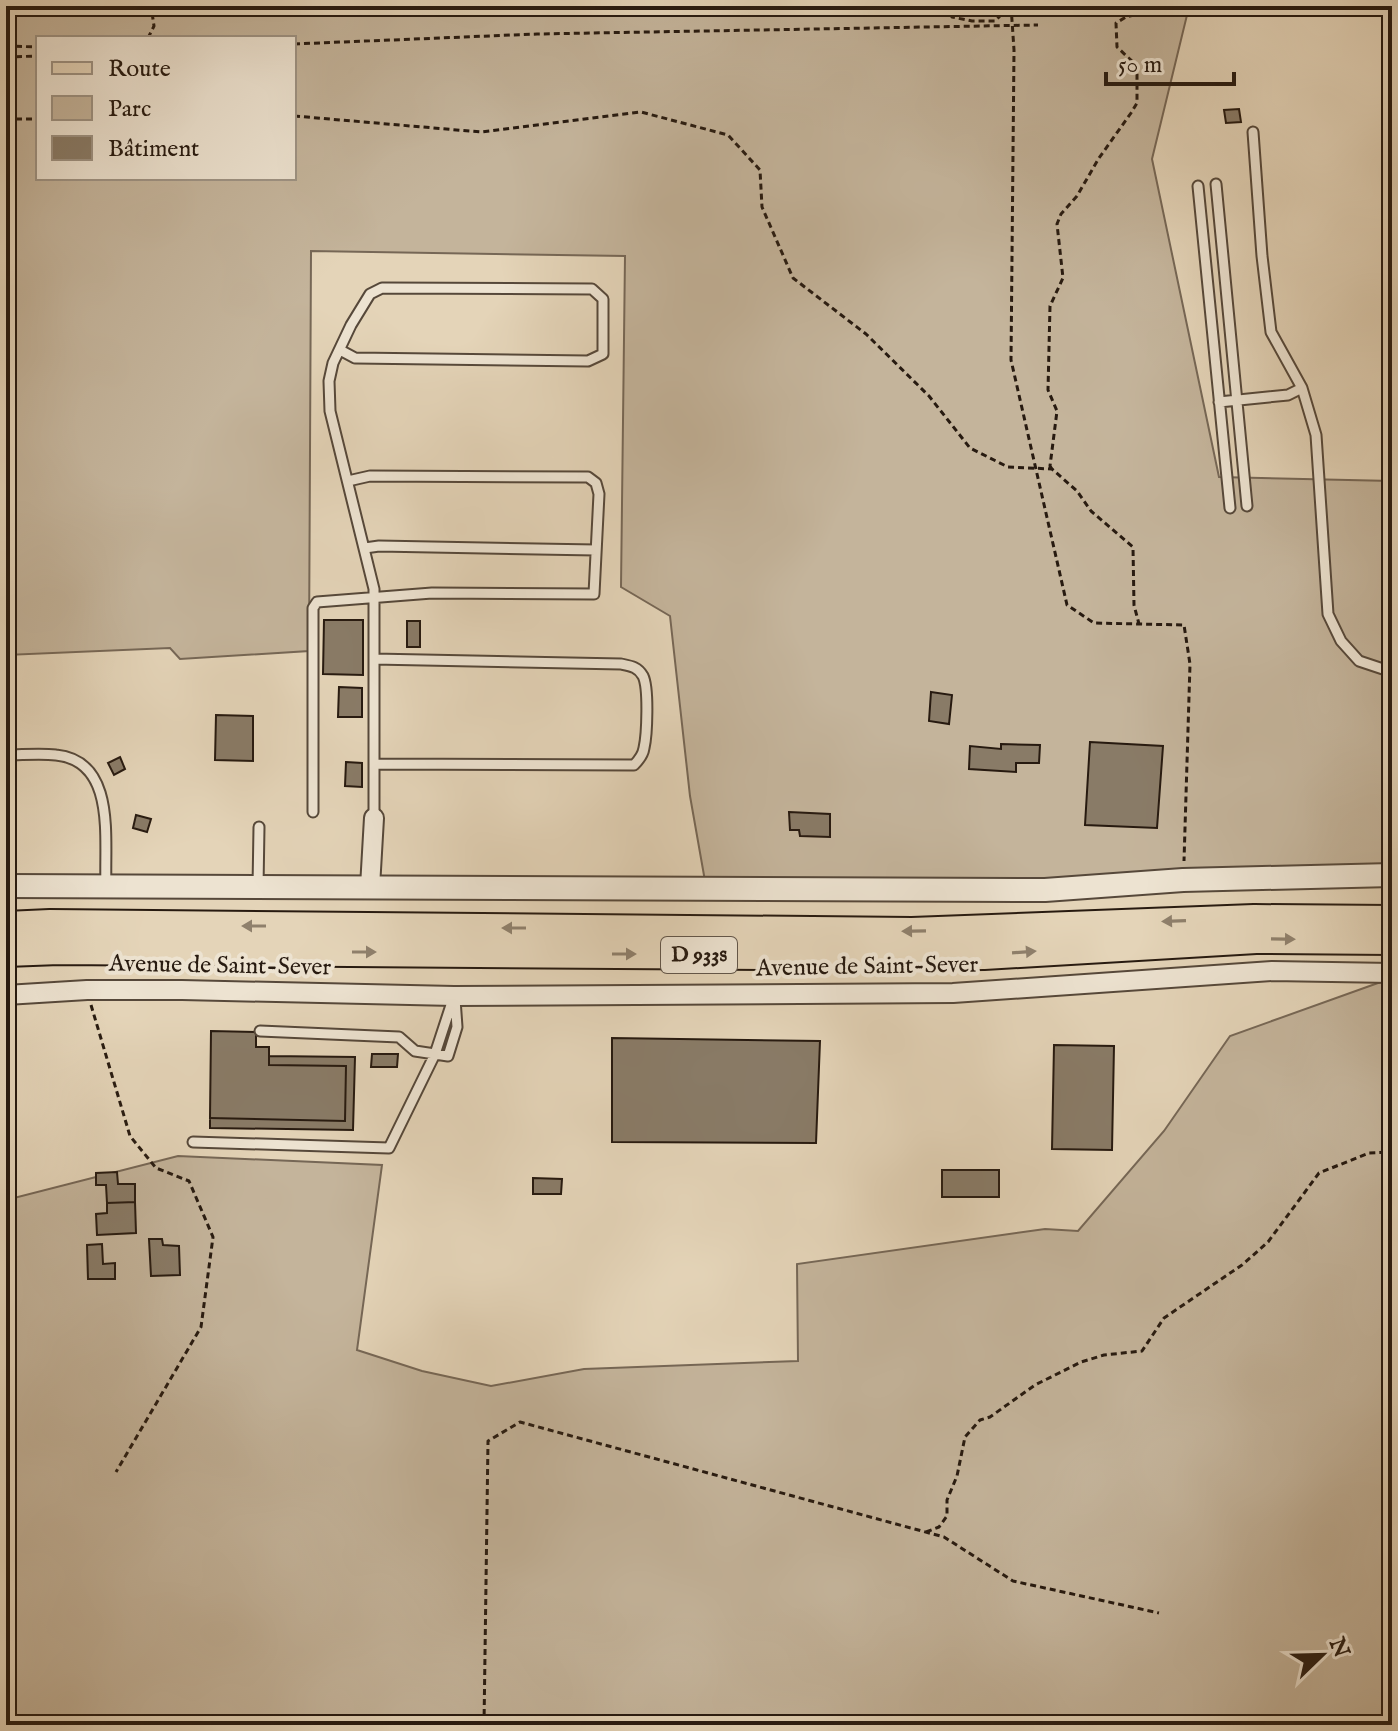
<svg xmlns="http://www.w3.org/2000/svg" width="1398" height="1731" viewBox="0 0 1398 1731" font-family="'IM FELL English',serif">
  <rect width="100%" height="100%" fill="#e4d4b8"/>
  <filter id="stains"><feTurbulence type="fractalNoise" baseFrequency=".0025" numOctaves="4"/><feColorMatrix values="0 0 0 0 .2 0 0 0 0 .09 0 0 0 0 .02 0 0 0 .5 -.17"/></filter>
  <radialGradient id="worn" r=".72"><stop offset=".6" stop-color="#630" stop-opacity="0"/><stop offset="1" stop-color="#630" stop-opacity=".3"/></radialGradient>
  <!-- green -->
  <path fill="#c4b49b" stroke="#766756" stroke-width="2" fill-rule="evenodd" d="M6,6H1222L1187,15L1152,159L1219,477L1392,481V882L705,881L690,796L670,616L621,587L625,256L311,251L309,651L180,659L170,648L6,655ZM38,38H294V178H38Z
    M1392,978V1725H6V1200L178,1156L382,1165L357,1350L422,1371L491,1386L584,1369L798,1361L797,1264L1045,1229L1078,1231L1164,1131L1230,1036Z"/>
  <!-- building -->
  <path fill="#897b67" stroke="#271a10" stroke-width="2" d="M1239,109L1241,122L1226,123L1224,110Z
    M324,620H363V675L323,674Z
    M407,621H420V647H407Z
    M339,687L362,688V717H338Z
    M931,692L952,695L949,724L929,721Z
    M216,715L253,716V761L215,760Z
    M1090,742L1163,746L1157,828L1085,825Z
    M1001,744L1040,745L1039,763H1016V772L969,769L970,746L1001,749Z
    M120,757L125,769L114,775L108,763Z
    M346,762L362,763V787L345,786Z
    M789,812L830,814V837L800,836L799,830H790Z
    M136,815L151,819L147,832L133,828Z
    M211,1031L256,1032V1047H269V1065L346,1066L345,1121L210,1118Z
    M612,1038L820,1041L816,1143L612,1142Z
    M1054,1045L1114,1046L1112,1150L1052,1149Z
    M372,1054H398L397,1067H371Z
    M269,1056L355,1057L353,1130L210,1128V1118L345,1121L346,1066L269,1065Z
    M942,1170H999V1197H942Z
    M117,1172L118,1184H135V1202L107,1203L106,1185H96V1173Z
    M533,1178L562,1179L561,1194H533Z
    M135,1202L136,1233L97,1235L96,1214L107,1213V1203Z
    M149,1239H162L163,1245L179,1246L180,1275L151,1276Z
    M102,1244L103,1264L115,1263V1279H88L87,1245Z"/>
  <g fill="none" stroke-linecap="round" stroke-linejoin="round">
    <defs>
      <path id="service" d="M1253,132L1262,256L1271,332L1302,388L1316,435L1328,614L1341,641L1359,661L1392,672
        M1216,184L1247,506
        M1198,186L1230,508
        M340,350L355,358L588,361L603,354V299L592,289L382,288L370,294L351,325L333,363L329,381L330,411L374,589V818
        M1219,402L1288,395L1302,388
        M365,548L379,546L596,550
        M6,755C22,755 40,753 56,755C117,761 104,840 106,884
        M374,764L634,765C639,760 643,755 644,748C647,735 649,688 643,676C638,667 631,666 621,664L374,659
        M313,812V608L317,602L432,593L594,594L599,494L596,483L588,477L370,476L348,481
        M258,887L259,827
        M260,1031L399,1037L415,1051L448,1056L457,1027L455,999
        M193,1142L389,1148L435,1054L454,996"/>
      <path id="minor" d="M370,887L374,818
        M6,995L87,990H182L454,996L953,993L1272,971L1392,973"/>
      <path id="tertiary" d="M6,886L1045,890L1183,880L1392,875"/>
      <path id="primary" d="M6,926L50,924L912,932L1254,919L1392,920
        M6,952L59,950L915,956L984,955L1256,939L1392,940"/>
    </defs>
    <!-- service casing -->
    <use href="#service" stroke="#56483a" stroke-width="13"/>
    <!-- minor casing -->
    <use href="#minor" stroke="#56483a" stroke-width="22"/>
    <!-- tertiary casing -->
    <use href="#tertiary" stroke="#56483a" stroke-width="26"/>
    <!-- primary casing -->
    <use href="#primary" stroke="#271a10" stroke-width="32"/>
    <!-- path -->
    <path stroke="#271a10" stroke-width="3" stroke-dasharray="6 4" stroke-linecap="butt" d="M945,6L952,17L972,21H995L1000,16L998,6
      M1011,6L1014,50L1011,360L1067,605L1094,623L1184,625L1190,664L1184,861
      M148,38L154,26L151,6
      M294,44L537,34L1038,25
      M6,46L38,47
      M6,57L38,56
      M294,116L481,132L641,112L728,135L760,170L762,207L793,278L866,334L929,396L970,448L1008,467L1052,469L1077,491L1091,511L1133,547L1134,605L1139,624
      M6,119H38
      M1052,469L1050,466L1057,411L1048,390L1050,306L1063,278L1057,224L1061,214L1077,196L1099,158L1131,113L1137,103V66L1117,47L1116,23L1126,17L1172,6
      M91,1005L130,1136L156,1168L189,1181L213,1237L201,1327L116,1472
      M926,1532L939,1527L947,1516V1500L957,1476L965,1437L980,1420L990,1417L1035,1385L1081,1362L1104,1355L1142,1351L1164,1318L1242,1265L1268,1242L1319,1173L1369,1153L1392,1152
      M484,1725L488,1441L520,1422L944,1537L1013,1581L1159,1613"/>
    <!-- service -->
    <use href="#service" stroke="#ede3d1" stroke-width="9"/>
    <!-- minor -->
    <use href="#minor" stroke="#ede3d1" stroke-width="18"/>
    <!-- tertiary -->
    <use href="#tertiary" stroke="#ede3d1" stroke-width="22"/>
    <!-- primary -->
    <use href="#primary" stroke="#e4d4b8" stroke-width="28"/>
  </g>
  <!-- one-way arrows -->
  <defs><path id="oneway-solid" d="M-6-.8H1V-3.2L6.5 0L1 3.2V.8H-6Z" transform="scale(2)"/></defs>
  <g fill="#8f806c">
    <use href="#oneway-solid" transform="translate(1174 921) rotate(178)"/>
    <use href="#oneway-solid" transform="translate(254 926) rotate(-180)"/>
    <use href="#oneway-solid" transform="translate(514 928) rotate(-180)"/>
    <use href="#oneway-solid" transform="translate(914 931) rotate(179)"/>
    <use href="#oneway-solid" transform="translate(1283 939) rotate(1)"/>
    <use href="#oneway-solid" transform="translate(364 952)"/>
    <use href="#oneway-solid" transform="translate(1024 952) rotate(-4)"/>
    <use href="#oneway-solid" transform="translate(624 954)"/>
  </g>
  <g text-anchor="middle" dominant-baseline="central" stroke-width="8" stroke-linejoin="round" paint-order="stroke">
    <!-- shield labels -->
    <rect fill="#ede3d1" stroke="#62564a" stroke-width="2" x="661" y="937" width="76" height="36" rx="6"/>
    <g font-size="22" font-weight="bold" fill="#271a10">
      <text x="699" y="955">D 933s</text>
    </g>
    <!-- street labels -->
    <g font-size="24" fill="#271a10" stroke="#ede3d1">
      <text transform="translate(220 966) rotate(1)">Avenue de Saint-Sever</text>
      <text transform="translate(867 967) rotate(-1)">Avenue de Saint-Sever</text>
    </g>
  </g>
  <!-- margin -->
  <rect width="1398" height="1731" fill="none" stroke="#e4d4b8" stroke-width="32"/>
  <rect x="8" y="8" width="1382" height="1715" fill="none" stroke="#271a10" stroke-width="4"/>
  <rect x="16" y="16" width="1366" height="1699" fill="none" stroke="#271a10" stroke-width="2"/>
  <!-- legend -->
  <rect x="36" y="36" width="260" height="144" fill="#ede3d1" stroke="#9e9384" stroke-width="2"/>
  <rect x="52" y="62" width="40" height="12" fill="#e4d4b8" stroke="#9e9384" stroke-width="2"/>
  <text x="108" y="76" font-size="24" fill="#271a10">Route</text>
  <rect x="52" y="96" width="40" height="24" fill="#c4b49b" stroke="#9e9384" stroke-width="2"/>
  <text x="108" y="116" font-size="24" fill="#271a10">Parc</text>
  <rect x="52" y="136" width="40" height="24" fill="#897b67" stroke="#9e9384" stroke-width="2"/>
  <text x="108" y="156" font-size="24" fill="#271a10">Bâtiment</text>
  <!-- north arrow -->
  <g transform="translate(1322 1655) rotate(67)" stroke="#ede3d1" stroke-width="6" paint-order="stroke">
  <path d="M0-6L14 30L0 20L-14 30Z" fill="#271a10"/>
  <text y="-12" font-size="22" font-weight="bold" text-anchor="middle" fill="#271a10">N</text>
  </g>
  <!-- scale -->
  <path d="M1106 72v12h128v-12" fill="none" stroke="#271a10" stroke-width="4"/>
  <text x="1118" y="72" font-size="24" fill="#271a10" stroke="#ede3d1" stroke-width="6" paint-order="stroke">50 m</text>
  <rect width="100%" height="100%" filter="url(#stains)"/>
  <rect width="100%" height="100%" fill="url(#worn)"/>
</svg>
